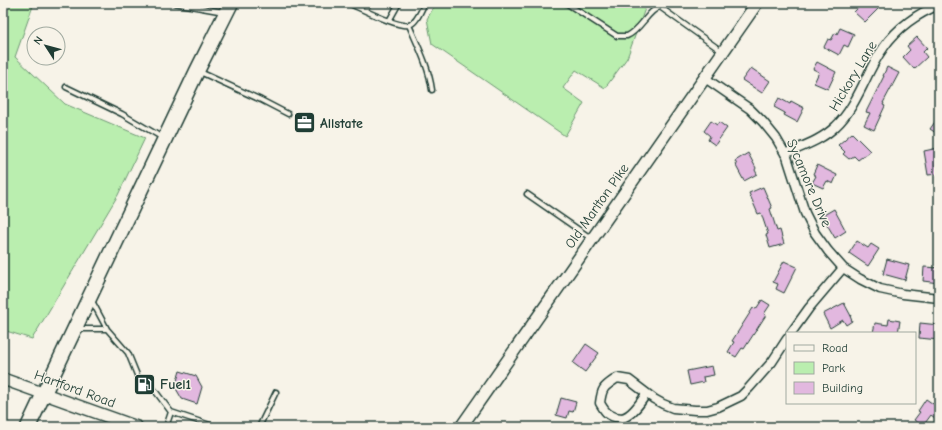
<svg xmlns="http://www.w3.org/2000/svg" width="942" height="430" viewBox="0 0 942 430" font-family="'Comic Neue',sans-serif">
  <rect width="100%" height="100%" fill="#f7f3e8"/>
  <filter id="ink" filterUnits="userSpaceOnUse"><feTurbulence type="fractalNoise" baseFrequency=".025" numOctaves="2"/><feDisplacementMap in="SourceGraphic" scale="8" xChannelSelector="R" yChannelSelector="G"/><feConvolveMatrix kernelMatrix="1 2 1 2 8 2 1 2 1" color-interpolation-filters="sRGB"/></filter>
  <g filter="url(#ink)">
    <!-- green -->
    <path fill="#baeeaf" stroke="#6c9672" d="M3,3H34L15,57L65,104L145,138L118,195L32,339L3,330Z
      M436,3H647L627,58L605,88L576,70L563,88L584,103L565,136L432,44L427,19Z"/>
    <!-- building -->
    <path fill="#e2b8df" stroke="#1f3d34" d="M863,3H874L879,8L865,22L854,12Z
      M840,28L854,34L848,47L844,45L839,55L824,47L828,39L831,40L835,33L837,34Z
      M917,37L927,48L923,52L927,57L914,69L903,57L910,50L907,46Z
      M817,62L836,72L828,89L814,83L819,72L813,69Z
      M887,67L899,73L883,103H884L883,105L885,106L874,130L864,125L870,113L866,112L884,76H883Z
      M751,68L770,81L762,93L742,80Z
      M779,98L790,104L791,101L804,108L797,122L784,115L785,113L774,107Z
      M939,116V135L930,129Z
      M711,121L717,125L719,122L727,128L715,145L708,140L710,136L704,131Z
      M852,133L870,151L858,160L854,156L849,159L843,154L845,152L838,145Z
      M938,148L939,163H936L938,174L928,175L924,151Z
      M748,153L756,168L755,170L757,174L744,181L736,166L737,165L735,161Z
      M817,165L837,175L833,184L827,181L823,188L812,183L816,176L813,174Z
      M763,187L772,208L770,209L777,231L780,230L784,244L770,248L766,235L768,234L761,213L758,214L749,193Z
      M834,209L846,231L835,238L822,216Z
      M857,241L868,248L871,244L879,249L868,266L849,253Z
      M887,259L909,265L905,280L883,274Z
      M784,261L797,267L784,293L776,289L778,284L773,282Z
      M924,267L939,268V283L923,281Z
      M762,300L770,305L764,314L766,315L744,349L742,348L736,357L728,352L734,342L732,341L753,308L756,309Z
      M844,303L851,316H850L852,321L846,325L843,320L830,328L823,314Z
      M889,319L900,321L898,333H873L875,323L888,325Z
      M920,323L939,325V340L919,338Z
      M586,344L599,353L585,372L573,363Z
      M712,366L714,375L703,377L704,382L690,385L687,371Z
      M180,371L196,376L202,387L197,404L182,399L175,387Z
      M561,398L576,402L573,412L569,411L567,418L556,415Z
      M926,399L939,408V413L935,418L931,415L923,426L914,420L920,412L918,411Z"/>
    <g fill="none" stroke-linecap="round" stroke-linejoin="round">
      <defs>
        <path id="lane" d="M174,3L224,12
          M348,3C360,8 398,28 409,25C417,23 421,10 425,3
          M566,3L617,36C620,36 624,36 627,36C640,31 649,9 660,7L723,52
          M365,10L369,3
          M389,21L399,3
          M409,25C418,46 429,67 432,90
          M200,72L261,100L288,114
          M66,87L122,114L163,138
          M527,194L592,239
          M92,301L107,329L128,353L139,380
          M78,329H107
          M150,384L171,412L216,427
          M166,427L171,412
          M259,427L276,392"/>
        <path id="street" d="M705,78L750,109L763,122L776,138L787,157L805,213L815,233L828,251L843,268L860,279L880,289L903,294L939,298
          M785,154C803,146 822,140 836,126C848,115 856,99 863,85C869,72 875,59 884,47C897,28 918,13 939,5
          M791,333L809,308L843,268
          M646,394C641,402 632,416 622,418C619,418 617,417 615,417C607,415 604,410 600,403C602,387 604,387 617,378L629,380L654,399L663,404L673,408L695,410H707L718,407L741,396L749,388L772,362L787,339"/>
        <path id="secondary" d="M3,379L137,427
          M461,427L757,3"/>
        <path id="highway" d="M28,427L197,71L231,3"/>
      </defs>
      <!-- lane casing -->
      <use href="#lane" stroke="#1f3d34" stroke-width="7"/>
      <!-- street casing -->
      <use href="#street" stroke="#1f3d34" stroke-width="11"/>
      <!-- secondary casing -->
      <use href="#secondary" stroke="#1f3d34" stroke-width="14"/>
      <!-- highway casing -->
      <use href="#highway" stroke="#1f3d34" stroke-width="17"/>
      <!-- lane -->
      <use href="#lane" stroke="#f7f3e8" stroke-width="4"/>
      <!-- street -->
      <use href="#street" stroke="#f7f3e8" stroke-width="8"/>
      <!-- secondary -->
      <use href="#secondary" stroke="#f7f3e8" stroke-width="11"/>
      <!-- highway -->
      <use href="#highway" stroke="#f7f3e8" stroke-width="14"/>
    </g>
  </g>
  <!-- icons -->
  <defs>
    <symbol id="office-square" viewBox="-11 -11 22 22"><rect x="-9" y="-9" width="18" height="18" rx="4" fill="#1f3d34" stroke="#f7f3e8"/><path d="M-6-3h4V-5.5h4V-3h4V5H-6ZM-1-4.5V-3h2v-1.5ZM-6 0V1H6V0Z" fill="#fff"/></symbol>
    <symbol id="fuel-square" viewBox="-11 -11 22 22"><rect x="-9" y="-9" width="18" height="18" rx="4" fill="#1f3d34" stroke="#f7f3e8"/><path d="M-5.5-6h7V0h2V4h1.3V-2.5L3-4.5l.8-.8L6-3V5H2.5V1h-1V6h-7ZM-4.2-4.7v3.2H.2V-4.7Z" fill="#fff"/></symbol>
  </defs>
  <g fill-rule="evenodd">
    <use href="#office-square" x="292" y="110" width="25" height="25"/>
    <use href="#fuel-square" x="132" y="372" width="25" height="25"/>
  </g>
  <g text-anchor="middle" dominant-baseline="central" stroke-width="3" stroke-linejoin="round" paint-order="stroke">
    <!-- street labels -->
    <g font-size="14" fill="#1f3d34" stroke="#f7f3e8">
      <text transform="translate(853 76) rotate(-59)">Hickory Lane</text>
      <text transform="translate(809 183) rotate(67)">Sycamore Drive</text>
      <text transform="translate(597 206) rotate(-55)">Old Marlton Pike</text>
      <text transform="translate(75 389) rotate(20)">Hartford Road</text>
    </g>
    <!-- poi labels -->
    <g font-size="14" font-weight="bold" fill="#1f3d34" stroke="#f7f3e8" text-anchor="start">
      <text x="320" y="123">Allstate</text>
      <text x="160" y="384">Fuel1</text>
    </g>
  </g>
  <!-- margin -->
  <rect width="942" height="430" fill="none" stroke="#f7f3e8" stroke-width="16"/>
  <rect x="8" y="8" width="926" height="414" fill="none" stroke="#1f3d34" stroke-width="1.5" filter="url(#ink)"/>
  <!-- legend -->
  <rect x="786" y="332" width="130" height="72" fill="#f7f3e8" stroke="#a1aaa0"/>
  <rect x="794" y="345" width="20" height="6" fill="#f7f3e8" stroke="#a1aaa0"/>
  <text x="822" y="352" font-size="12" fill="#1f3d34">Road</text>
  <rect x="794" y="362" width="20" height="12" fill="#baeeaf" stroke="#a1aaa0"/>
  <text x="822" y="372" font-size="12" fill="#1f3d34">Park</text>
  <rect x="794" y="382" width="20" height="12" fill="#e2b8df" stroke="#a1aaa0"/>
  <text x="822" y="392" font-size="12" fill="#1f3d34">Building</text>
  <!-- north arrow -->
  <g transform="translate(46 46) rotate(306)"><circle r="19" fill="#f7f3e8" stroke="#a1aaa0"/>
  <path d="M0-3L7 15L0 10L-7 15Z" fill="#1f3d34"/>
  <text y="-6" font-size="11" font-weight="bold" text-anchor="middle" fill="#1f3d34">N</text>
  </g>
</svg>
